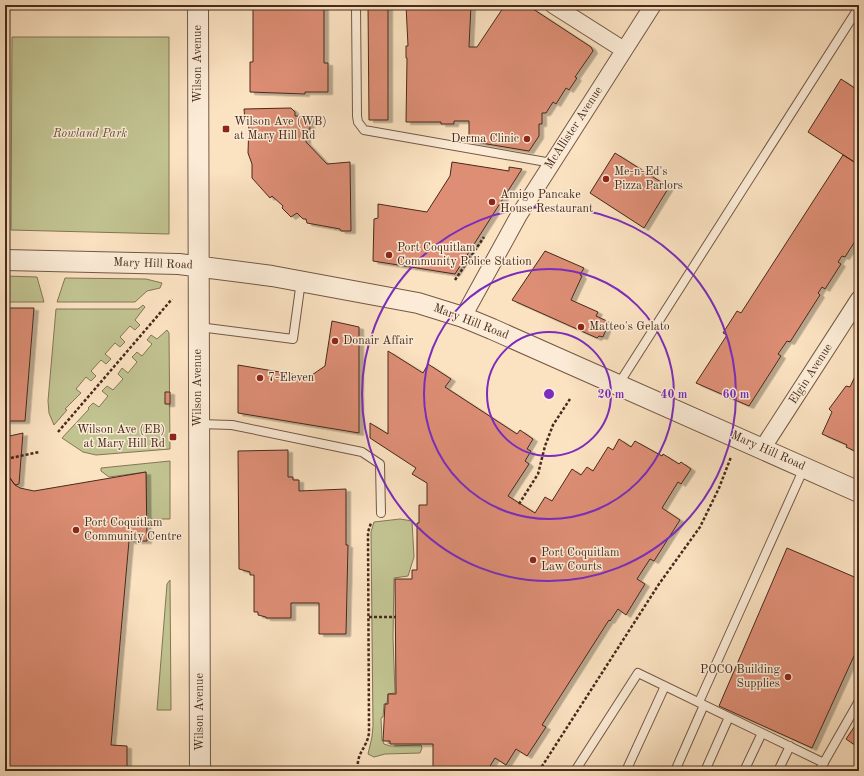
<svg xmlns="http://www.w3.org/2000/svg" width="864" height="776" viewBox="0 0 864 776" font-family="'Old Standard TT',serif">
  <defs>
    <filter id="shadow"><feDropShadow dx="4.5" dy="2.5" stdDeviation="0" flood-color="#0004"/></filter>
  </defs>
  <rect width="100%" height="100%" fill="#fbe2c1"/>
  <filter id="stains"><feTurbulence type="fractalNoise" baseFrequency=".005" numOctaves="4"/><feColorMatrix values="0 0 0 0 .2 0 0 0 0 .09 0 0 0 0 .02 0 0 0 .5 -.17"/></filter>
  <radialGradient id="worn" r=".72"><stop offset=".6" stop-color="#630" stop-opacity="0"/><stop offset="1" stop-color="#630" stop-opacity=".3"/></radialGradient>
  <!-- green -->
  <path fill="#c1c391" stroke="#847656" d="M12,37H169V234L11,230Z
    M5,276L37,277L44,302H5Z
    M65,278L146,279L162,283L160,288L147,291L135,302H57Z
    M143,305L145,307L135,320L140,325L135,330L130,326L120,337L125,342L120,347L115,343L105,354L111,359L106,364L101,360L91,371L96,376L91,381L86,377L76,389L81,393L65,409L67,410L54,425L49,413L48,401L56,309H138Z
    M167,330L169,333L170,449L96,455L83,452L62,438L89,409L88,408L93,403L99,407L108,396L102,391L107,386L113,390L123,379L118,374L122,368L128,373L137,362L132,357L137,352L142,356L152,344L147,340L151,335L157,339Z
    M170,461V519H146V472L109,477L101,471V468Z
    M400,519L412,521L414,557L408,576L394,578L393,637L395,693L388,694L387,703L384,704L383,717L381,718L382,740L384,744L390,746L421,745L422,748L420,753L385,754L374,757L368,754L372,737L373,726L371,532L374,522Z
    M170,580L171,710H157L167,584Z"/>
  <!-- building -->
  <path fill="#dd8e75" stroke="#472a1c" filter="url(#shadow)" d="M253,5H324V63H328V92H305V94L250,92V62H253Z
    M368,5H388V120H369Z
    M406,5H471L469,47H477L505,5H527L591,47L593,51L575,77L577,78L569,90L566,88L556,104L553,102L546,113H542V124H539V136L529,151L469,141V121H454V124H441V122H406L407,58H406V46H408Z
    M841,79L859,91V165L808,132Z
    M291,108L295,112V116H310V129L306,130V142L327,164L350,162L351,231H341L340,229L307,223L306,219H303L297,213L291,217L282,208L283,206L272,196L270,198L252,178V164L248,153L249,121L245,120L244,109Z
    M615,153L669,187L644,228L590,193Z
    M843,155L859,165V235L845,257L842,256L838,262L841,264L825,289L822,287L818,293L820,295L790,342L787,341L778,354L781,356L749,406L696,383L727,335L723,333L737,311L741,313Z
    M452,162L509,171V167L522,169L455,274L373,261L374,219L378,218V204L427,212L450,176Z
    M545,251L584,268L580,275L582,276L571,300L598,312L596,316L609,322L603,337L599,336L597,338L512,300Z
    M5,308H34L25,421H5L6,468L7,474L15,485L20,488L34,491L146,472L147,541H129L111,745L127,746V771H5Z
    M332,321L359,327V433L238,413V365L309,377L325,366Z
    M388,351L423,373L428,364L451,379L445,387L517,434L520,430L533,439L527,449L531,451L525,461L529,464L508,496L535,513L545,497L552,501L572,469L581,475L587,467L593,471L608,447L613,450L619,439L631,447L635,441L662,456L663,454L679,464L681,462L691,469L681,484L678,482L662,508L680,520L654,561L650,559L637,579L645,584L626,615L618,609L610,621L609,620L542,725L546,727L527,756L516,749L506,765L495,758L487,771H433V744H390V741H383L385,704H388V694H396L395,579H412V570H417V523H419V505H427V483L412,474L416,468L370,438V423L388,434Z
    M859,368V453L846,447L847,445L822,434L832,412L829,409L846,386L850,387Z
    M165,392H170V404H165Z
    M23,433L19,484L15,485L7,474L5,437Z
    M288,450V477H293V480H299V491L346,489V545H348L346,634H319V603H291V618H266V617L258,615V612H254V575H250V572L239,569L238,451Z
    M787,548L859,579V645L812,748L719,706Z
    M859,720V748L846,739Z"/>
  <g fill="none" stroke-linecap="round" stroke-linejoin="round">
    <defs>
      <path id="service" d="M356,5L357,116L358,122L364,130L552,163
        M199,327L293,339L301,281
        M618,385L859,7
        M199,424L232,425L362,452L380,464L381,513
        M699,702L804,468
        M575,771L638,673L824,763
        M626,771L665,686
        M675,771L704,705
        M705,771L729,717
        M744,771L762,733
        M778,771L790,746
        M819,771L859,701"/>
      <path id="minor" d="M553,5L624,50
        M463,317L519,215L653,5
        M762,449L859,299"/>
      <path id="tertiary" d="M198,5L200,771
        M5,260L179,264L272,276L418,303L463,317L492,329L859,492"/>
    </defs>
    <!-- service casing -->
    <use href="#service" stroke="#745845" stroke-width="10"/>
    <!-- minor casing -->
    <use href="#minor" stroke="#745845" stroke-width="18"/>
    <!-- tertiary casing -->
    <use href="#tertiary" stroke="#745845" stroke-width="22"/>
    <!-- path -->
    <path stroke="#472a1c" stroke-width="2.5" stroke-dasharray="3 2" stroke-linecap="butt" d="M455,280L484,237
      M58,432L172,299
      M6,459L39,452
      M519,504L538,474L545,446L553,425L570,399
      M369,617H396
      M358,769C356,753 367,748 369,733L368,532L371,523
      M539,771L659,584L700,527L719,488L731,457"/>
    <!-- service -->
    <use href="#service" stroke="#fcecd7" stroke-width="8"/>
    <!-- minor -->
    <use href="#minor" stroke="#fcecd7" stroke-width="16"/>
    <!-- tertiary -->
    <use href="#tertiary" stroke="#fcecd7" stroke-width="20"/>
  </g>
  <!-- distance rings -->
  <g fill="none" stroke="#7b2cbf" stroke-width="2">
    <circle cx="549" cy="394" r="62"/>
    <circle cx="549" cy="394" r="125"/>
    <circle cx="549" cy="394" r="187"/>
  </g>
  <!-- markers -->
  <g fill="#8f2418" stroke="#fcecd7" stroke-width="1.5">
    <rect x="222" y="125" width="8" height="8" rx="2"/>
    <circle cx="527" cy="139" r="4"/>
    <circle cx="606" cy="179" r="4"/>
    <circle cx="492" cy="202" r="4"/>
    <circle cx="389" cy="255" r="4"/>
    <circle cx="581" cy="327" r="4"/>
    <circle cx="335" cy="341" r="4"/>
    <circle cx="260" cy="378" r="4"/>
    <rect x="169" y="433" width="8" height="8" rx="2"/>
    <circle cx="76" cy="530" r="4"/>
    <circle cx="533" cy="560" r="4"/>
    <circle cx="788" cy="677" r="4"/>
  </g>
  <g text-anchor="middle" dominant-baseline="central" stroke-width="3" stroke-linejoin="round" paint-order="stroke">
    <!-- street labels -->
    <g font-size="12" fill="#472a1c" stroke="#fcecd7">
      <text transform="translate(198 64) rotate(-90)">Wilson Avenue</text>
      <text transform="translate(574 128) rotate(-57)">McAllister Avenue</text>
      <text transform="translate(153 264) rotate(2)">Mary Hill Road</text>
      <text transform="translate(471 322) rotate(21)">Mary Hill Road</text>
      <text transform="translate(811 374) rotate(-57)">Elgin Avenue</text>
      <text transform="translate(198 388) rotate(-90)">Wilson Avenue</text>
      <text transform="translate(768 451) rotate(24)">Mary Hill Road</text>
      <text transform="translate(200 712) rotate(-90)">Wilson Avenue</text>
    </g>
    <!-- poi labels -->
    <g font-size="12" fill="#472a1c" stroke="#fcecd7" text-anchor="start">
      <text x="234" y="122">Wilson Ave (WB)<tspan x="234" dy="14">at Mary Hill Rd</tspan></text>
      <text x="519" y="139" text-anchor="end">Derma Clinic</text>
      <text x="614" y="172">Me-n-Ed's<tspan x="614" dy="14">Pizza Parlors</tspan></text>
      <text x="500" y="195">Amigo Pancake<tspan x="500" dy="14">House Restaurant</tspan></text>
      <text x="397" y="248">Port Coquitlam<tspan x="397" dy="14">Community Police Station</tspan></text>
      <text x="589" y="327">Matteo's Gelato</text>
      <text x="343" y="341">Donair Affair</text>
      <text x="268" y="378">7-Eleven</text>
      <text x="165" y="430" text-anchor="end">Wilson Ave (EB)<tspan x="165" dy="14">at Mary Hill Rd</tspan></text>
      <text x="84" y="523">Port Coquitlam<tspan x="84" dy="14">Community Centre</tspan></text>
      <text x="541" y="553">Port Coquitlam<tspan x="541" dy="14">Law Courts</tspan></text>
      <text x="780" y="670" text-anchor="end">POCO Building<tspan x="780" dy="14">Supplies</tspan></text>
    </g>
    <!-- park labels -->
    <g font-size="12" font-style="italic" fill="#665039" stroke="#fcecd7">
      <text x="90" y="134">Rowland Park</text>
    </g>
  </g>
  <circle cx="549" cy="394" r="6" fill="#7b2cbf" stroke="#fcecd7" stroke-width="2"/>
  <g font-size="12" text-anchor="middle" font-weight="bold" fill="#7b2cbf" stroke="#fcecd7" stroke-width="3" stroke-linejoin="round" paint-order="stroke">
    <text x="611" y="398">20 m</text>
    <text x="674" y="398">40 m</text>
    <text x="736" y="398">60 m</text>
  </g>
  <!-- margin -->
  <rect width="864" height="776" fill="none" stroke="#fbe2c1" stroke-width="20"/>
  <rect x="6" y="6" width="852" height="764" fill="none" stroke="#472a1c" stroke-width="2"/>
  <rect x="10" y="10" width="844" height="756" fill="none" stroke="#472a1c"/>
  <rect width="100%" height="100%" filter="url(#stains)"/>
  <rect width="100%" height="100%" fill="url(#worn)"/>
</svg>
